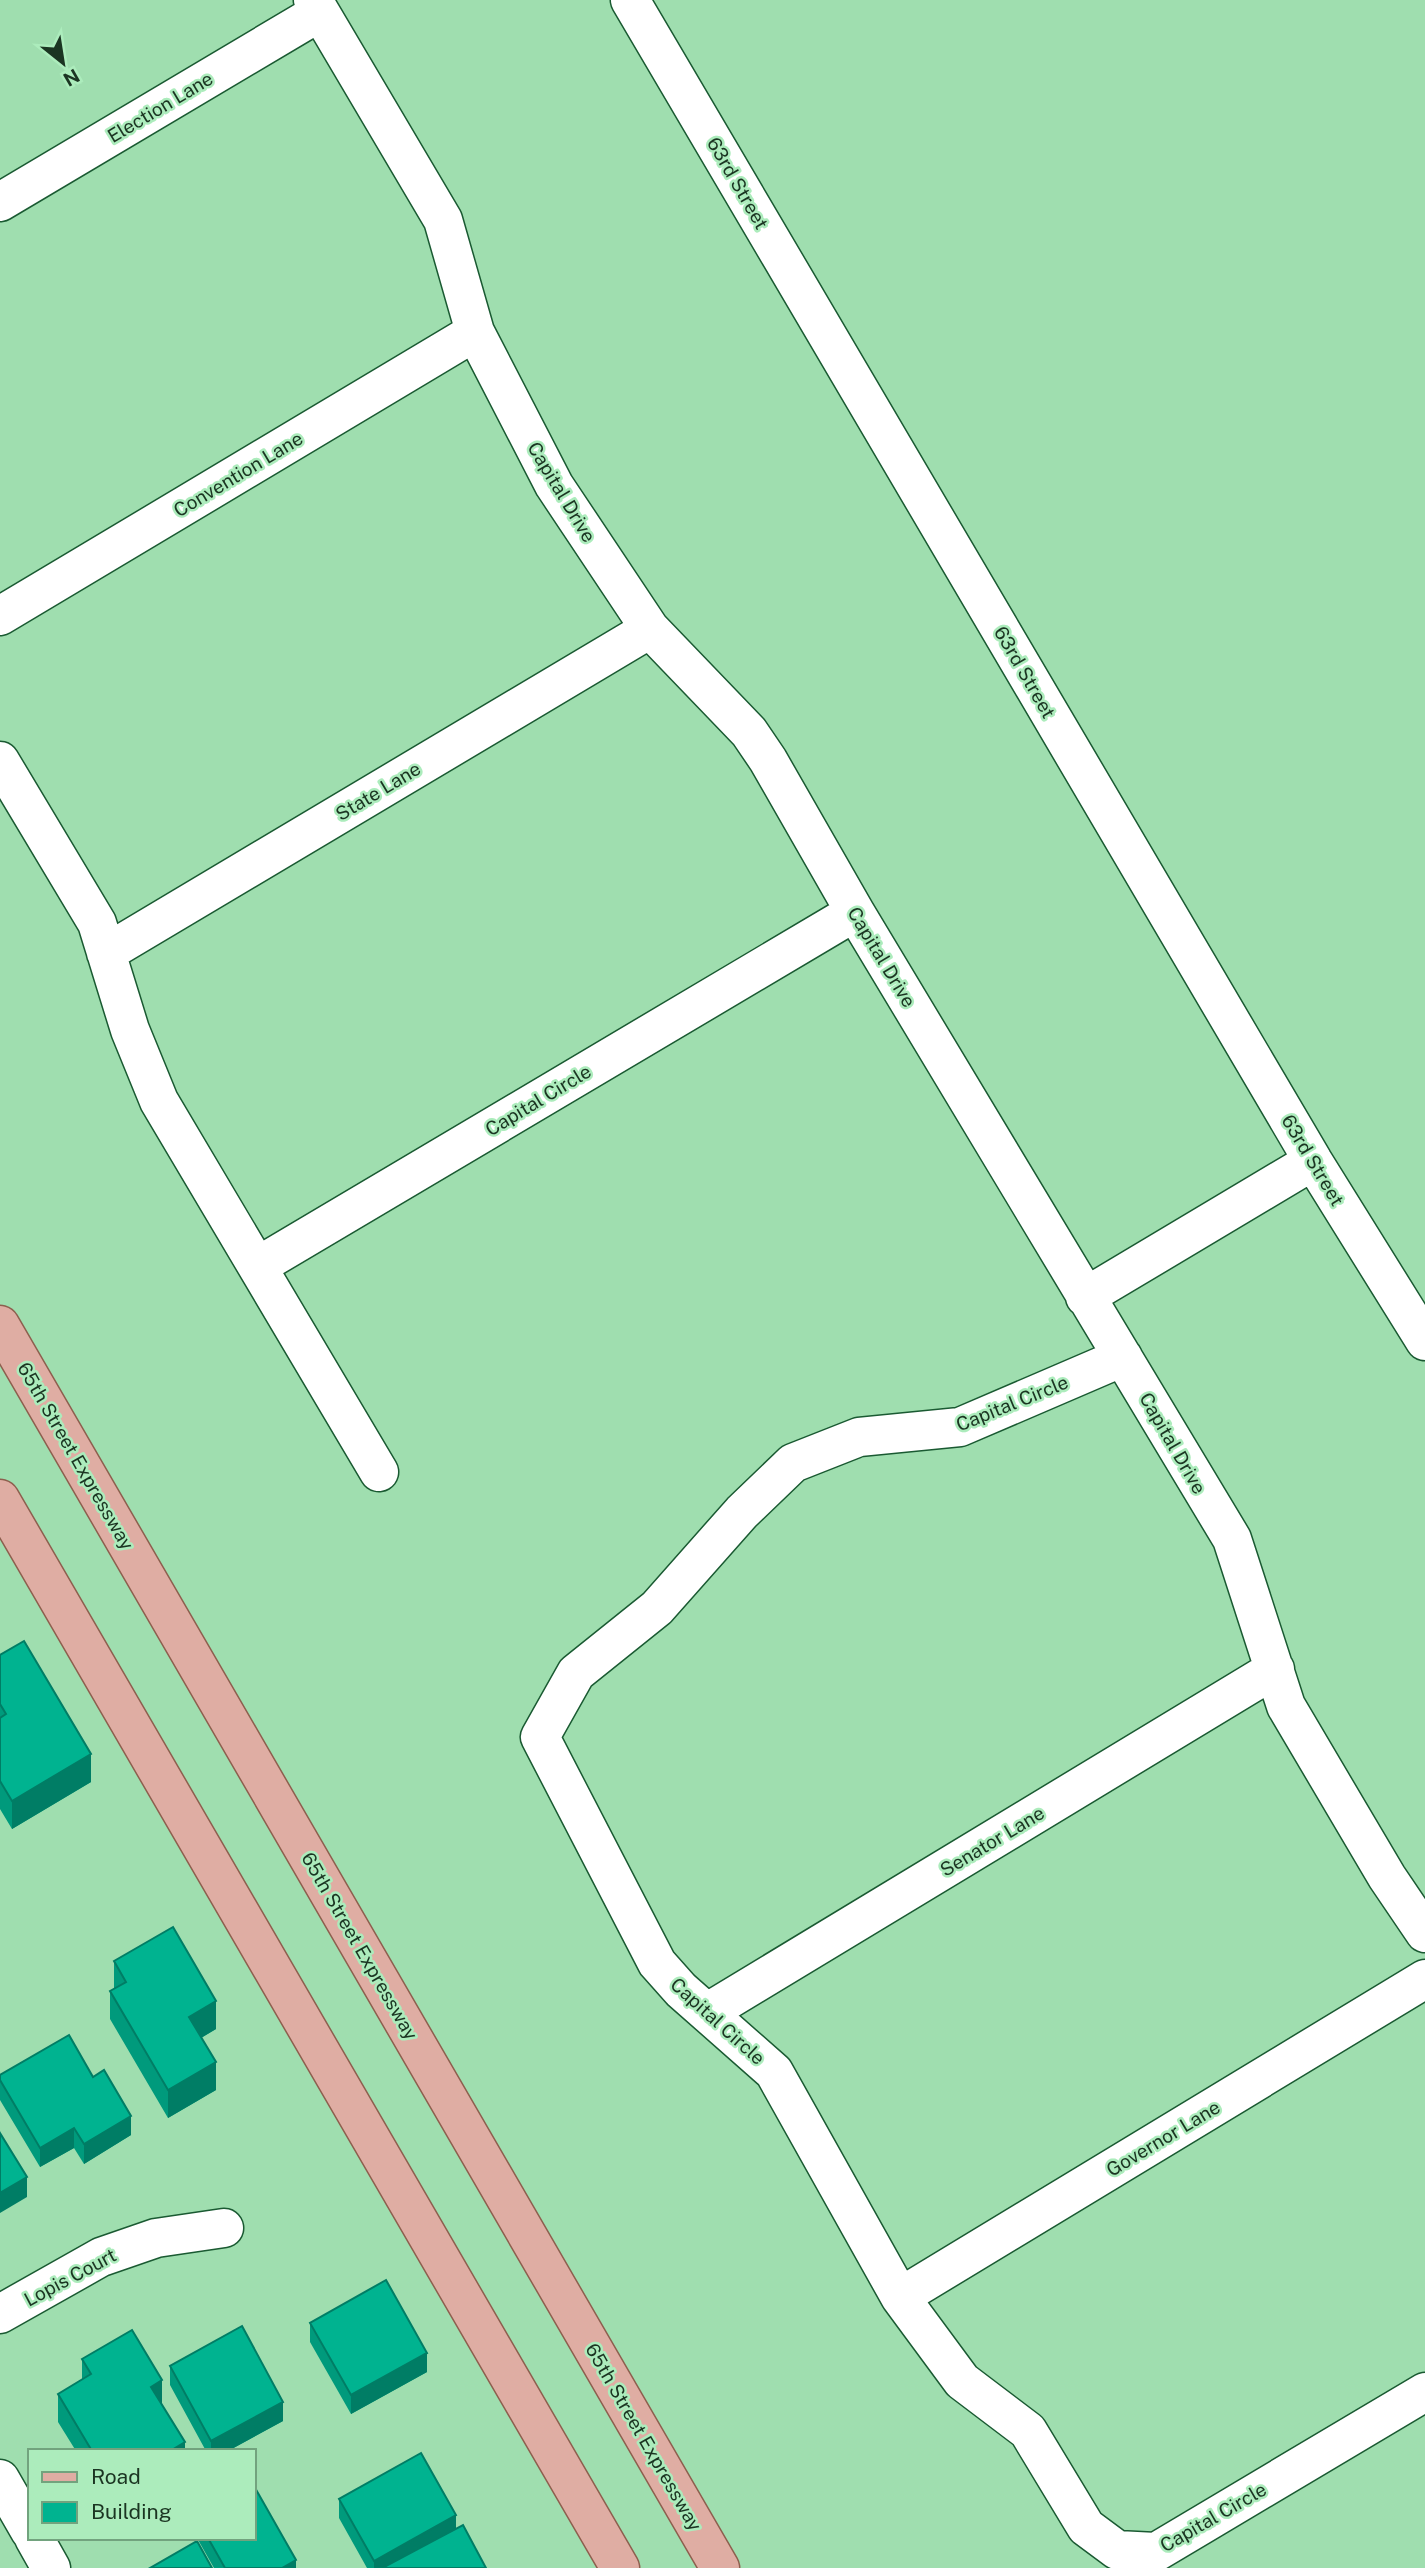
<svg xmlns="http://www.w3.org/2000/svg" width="1425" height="2568" viewBox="0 0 1425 2568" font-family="'Public Sans',sans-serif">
  <rect width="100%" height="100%" fill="#9fdeaf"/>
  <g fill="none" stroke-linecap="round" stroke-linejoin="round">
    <defs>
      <path id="minor" d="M313,0L443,220L475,332L554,485L650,629L749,732L768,760L855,912L1232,1539L1286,1706L1387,1877L1425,1933
        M630,0L1313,1161L1425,1341
        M0,202L320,12
        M0,616L475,332
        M0,761L97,923L130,1030L159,1101L379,1472
        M106,953L650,629
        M258,1266L855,912
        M1085,1297L1313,1161
        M1123,1357L960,1427L859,1437L793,1463L742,1512L657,1608L576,1673L540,1737L657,1963L681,1990L774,2072L900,2297L962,2381L1028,2431L1086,2527L1117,2550L1156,2552L1425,2392
        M708,2012L1275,1669
        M900,2297L1425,1979
        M0,2314L101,2257L156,2238L224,2228
        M0,2479L30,2531
        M34,2538L51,2568"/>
      <path id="major" d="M0,1325L720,2568
        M0,1499L620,2568"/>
    </defs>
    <!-- minor casing -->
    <use href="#minor" stroke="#1a5a32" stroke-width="41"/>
    <!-- major casing -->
    <use href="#major" stroke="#8d5f4e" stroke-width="41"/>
    <!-- minor -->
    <use href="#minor" stroke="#fff" stroke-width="38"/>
    <!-- major -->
    <use href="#major" stroke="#dfada3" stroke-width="38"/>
  </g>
  <!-- wall -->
  <path fill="#009a7c" d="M0,1655L91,1782L12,1829L0,1809Z
    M114,1961L216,2029L201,2038L216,2090L168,2118L110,2019V1991L114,1989Z
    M0,2075L93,2077L131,2135L84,2164L74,2148L40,2167L0,2100Z
    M310,2323L427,2372L351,2414L310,2342Z
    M82,2359L162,2404L185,2451H76L58,2422V2394L82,2380Z
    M170,2366L283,2421L228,2451H206L170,2385Z
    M339,2499L456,2529L486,2568H367L339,2518Z
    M197,2538H254L296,2568H214Z"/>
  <!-- shaded-wall -->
  <path fill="#007d65" d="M91,1754V1782L12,1829V1801Z
    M216,2001V2029L189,2045V2017Z
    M216,2062V2090L168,2118V2090Z
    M131,2116V2135L84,2164V2144Z
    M74,2128V2148L40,2167V2148Z
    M27,2177V2197L0,2213V2193Z
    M427,2353V2372L351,2414V2395Z
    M162,2380V2408L151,2387Z
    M283,2402V2421L228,2451H211V2441Z
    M185,2442V2451H170Z
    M456,2515V2534L384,2568H374V2561Z
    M296,2560V2568H282Z"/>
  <!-- building -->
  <path fill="#00b390" stroke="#007d65" stroke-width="2" d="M24,1641L91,1754L12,1801L0,1781V1718L6,1714L0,1704V1655Z
    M173,1927L216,2001L189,2017L216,2062L168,2090L110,1991L126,1982L114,1961Z
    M69,2035L93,2077L104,2070L131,2116L84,2144L74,2128L40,2148L0,2080V2075Z
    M0,2133L27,2177L0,2193Z
    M386,2280L427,2353L351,2395L310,2323Z
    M242,2326L283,2402L211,2441L170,2366Z
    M132,2330L162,2380L151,2387L185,2442L170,2451H92L58,2394L91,2374L82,2359Z
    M421,2453L456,2515L374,2561L339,2499Z
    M254,2486L296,2560L282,2568H225L208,2538H254Z
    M463,2525L486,2568H385L384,2567Z
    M197,2541L212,2568H150Z"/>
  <g text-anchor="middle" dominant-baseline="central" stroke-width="5" stroke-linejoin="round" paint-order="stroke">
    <!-- street labels -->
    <g font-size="19" fill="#1b3522" stroke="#acecbc">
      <text transform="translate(160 107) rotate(-31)">Election Lane</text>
      <text transform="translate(738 183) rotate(60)">63rd Street</text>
      <text transform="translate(238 474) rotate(-31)">Convention Lane</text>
      <text transform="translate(562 492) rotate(59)">Capital Drive</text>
      <text transform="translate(1025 672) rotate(60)">63rd Street</text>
      <text transform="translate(378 791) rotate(-31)">State Lane</text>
      <text transform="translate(882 957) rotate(59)">Capital Drive</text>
      <text transform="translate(538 1100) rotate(-31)">Capital Circle</text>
      <text transform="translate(1313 1160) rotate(59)">63rd Street</text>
      <text transform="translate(1012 1403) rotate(-22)">Capital Circle</text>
      <text transform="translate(1173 1443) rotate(60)">Capital Drive</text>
      <text transform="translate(76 1456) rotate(60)">65th Street Expressway</text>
      <text transform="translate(992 1841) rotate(-31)">Senator Lane</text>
      <text transform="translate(360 1946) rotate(60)">65th Street Expressway</text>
      <text transform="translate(718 2021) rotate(42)">Capital Circle</text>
      <text transform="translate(1163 2138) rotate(-31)">Governor Lane</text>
      <text transform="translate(70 2277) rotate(-28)">Lopis Court</text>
      <text transform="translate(644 2437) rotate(60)">65th Street Expressway</text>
      <text transform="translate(1213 2517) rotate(-30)">Capital Circle</text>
    </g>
  </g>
  <!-- legend -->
  <rect x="28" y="2449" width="228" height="91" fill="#acecbc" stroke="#72a37e" stroke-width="2"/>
  <rect x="42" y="2472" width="35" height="10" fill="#dfada3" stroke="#72a37e" stroke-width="2"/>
  <text x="91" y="2484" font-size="21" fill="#1b3522">Road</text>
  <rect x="42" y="2502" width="35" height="21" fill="#00b390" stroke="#72a37e" stroke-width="2"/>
  <text x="91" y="2519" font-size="21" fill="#1b3522">Building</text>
  <!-- north arrow -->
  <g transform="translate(63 63) rotate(150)" stroke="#acecbc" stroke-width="5" paint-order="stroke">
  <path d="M0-5L12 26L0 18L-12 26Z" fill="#1b3522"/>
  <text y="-10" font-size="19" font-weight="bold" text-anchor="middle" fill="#1b3522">N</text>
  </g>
</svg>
